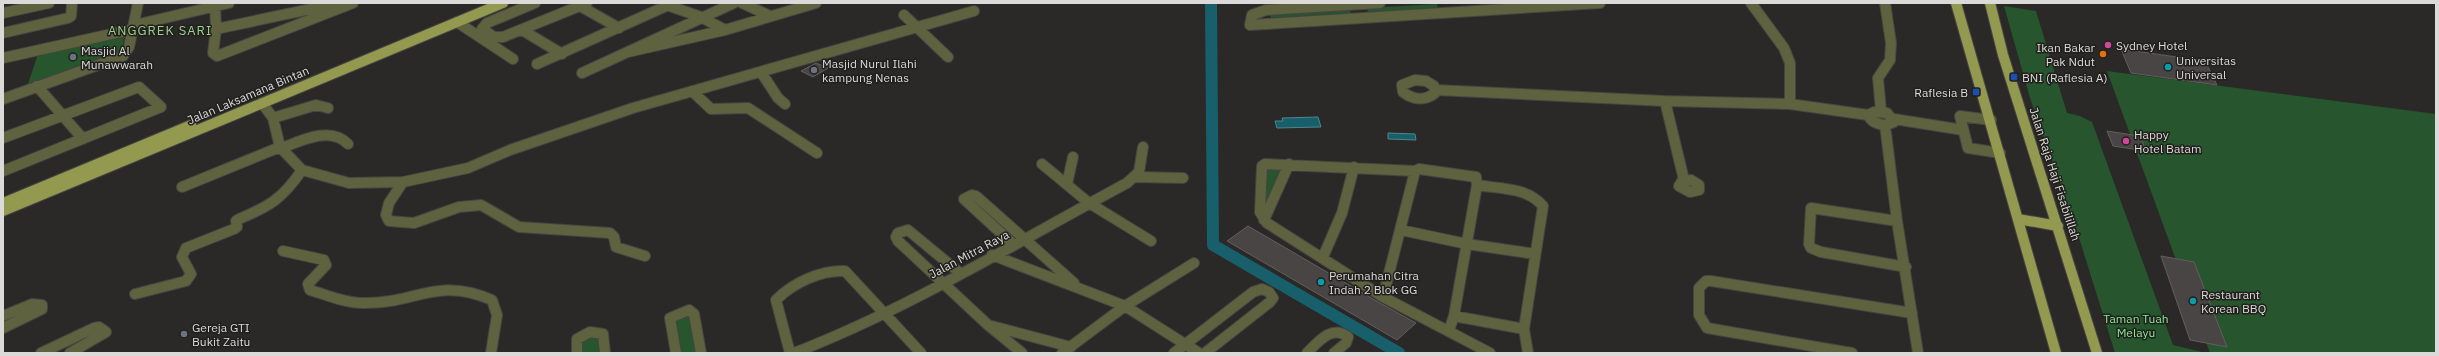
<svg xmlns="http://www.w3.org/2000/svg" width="2439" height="356" viewBox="0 0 2439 356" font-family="'IBM Plex Sans',sans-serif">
  <rect width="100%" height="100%" fill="#2a2927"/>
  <!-- green -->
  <path fill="#26552e" d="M1437,4L1438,8L1368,12L1367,8Z
    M2004,6L2036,11L2067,113L2080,116L2092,122L2173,345L2206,353H2115L2076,228L2030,98Z
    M1349,9L1351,13L1271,18L1270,15Z
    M125,31L122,52L26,90L39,51Z
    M2107,71L2436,114V353H2210Z
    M1262,169L1282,170L1261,211Z
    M689,314L697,353H681L674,318Z
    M598,336L600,353H582L581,341Z"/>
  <!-- water -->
  <path fill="#175f6b" stroke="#52848c" d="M1318,117L1321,127L1277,128L1275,121H1283L1282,118Z
    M1388,133L1415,134L1416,140L1388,139Z"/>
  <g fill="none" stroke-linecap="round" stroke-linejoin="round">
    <!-- canal -->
    <path stroke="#175f6b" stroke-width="12" d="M1211,3L1213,245L1399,353"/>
  </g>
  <!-- building -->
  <path fill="#494545" stroke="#625e5e" d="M2121,49L2205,61L2217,85L2131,73Z
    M816,63L828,68L813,77L801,71Z
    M2107,131L2140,136L2146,151L2113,146Z
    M1248,226L1380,303L1416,323L1397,340L1227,241Z
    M2161,256L2194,262L2227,347L2190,340Z"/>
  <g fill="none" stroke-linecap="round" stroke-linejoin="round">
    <defs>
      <path id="minor" d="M215,3L216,29L213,53L217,56L353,3
        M535,3L487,23L482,29L494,37H503L587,3
        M742,3L770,16
        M1380,3L1266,10L1252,15L1250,25L1600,3
        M1751,3L1784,48L1790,63V104
        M664,4L701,17L725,30
        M580,6L619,28
        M3,13L49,3
        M904,15L948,57
        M457,22L513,59
        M135,25L229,3
        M216,29L339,3
        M522,30L562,54
        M3,33L68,18L71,16L72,3
        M628,52L725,30L816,3
        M3,58L134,29
        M537,64L673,3
        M761,72L778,98L785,104
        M582,73L734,3
        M1415,80L1426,81L1434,86L1435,93C1425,101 1413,100 1403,92L1402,85Z
        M37,86L83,139
        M1436,90L1665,101L1790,104L1868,115
        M692,91L711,109L748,108L817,153
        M3,99L123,56L129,47L138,3
        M1665,101L1684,180
        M262,103L273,118L280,147L302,170L349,183L403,182L468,168L510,150L633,108L974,11
        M1881,111L1878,78L1890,60L1891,43L1885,3
        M1874,112L1887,113L1894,122C1885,127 1873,125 1868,115Z
        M273,118L316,105L328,108
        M1894,119L1963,130
        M1991,120L1960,116L1968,148L2000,153
        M1885,125L1897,221L1918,353
        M3,138L139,87L161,107L3,171
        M282,148C302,140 331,126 348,144
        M1042,164L1089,203L1151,241
        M1135,177L1183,178
        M1691,180L1699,185V190L1690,192L1679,186L1682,181Z
        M403,182L389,203L386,215L389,221L414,223L459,207L481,205L519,227L610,233L614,237L616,247L645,256
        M1067,184L1073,157
        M1477,185C1500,189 1527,187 1543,206L1524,329L1528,353
        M182,187L280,147
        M1264,220L1289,164
        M1897,221L1811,208L1809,244L1811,248L1821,252L1906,267
        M1401,230L1467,244L1535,254
        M1014,245L964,199L972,195L976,196L1074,283
        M283,251L324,260L326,265L308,284L310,290C327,295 345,303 363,303C416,304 436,276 492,300L497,315L491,353
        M992,255L1125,306L1199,353
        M1323,257L1342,213L1354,167
        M960,273L908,230L898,233L896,237L898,241L988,325L1022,353
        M135,294L186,281L191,274L182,257L186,248L234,229L237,227L236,221L239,219C270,206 283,198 302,170
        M1383,297L1415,171
        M3,316L32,304L42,305V309L3,328
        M1454,316L1524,329
        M992,326L1071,347
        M1449,330L1454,316L1477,185L1476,177L1419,169L1415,171L1265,164L1262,166L1260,212L1267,223L1383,297L1490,353
        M41,353L94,328L99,327L106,332L70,353
        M577,353V339L590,332L603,334L605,353
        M676,353L670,318L689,310L694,314L701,353
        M790,353L776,300C793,283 820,270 845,271L921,353
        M794,353C908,309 1019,241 1127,183L1139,172L1143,147
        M1062,353L1125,306L1194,263
        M1174,353L1253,292L1262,289L1269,292L1273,298L1270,302L1205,353
        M1307,353C1318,342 1332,324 1348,337L1346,343L1334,353
        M1852,353L1707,328L1699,315V288L1706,281H1711L1912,313"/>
      <path id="major" d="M1956,3L2056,353
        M1990,3L2003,55L2097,353
        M3,203L191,125
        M3,211L503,3
        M2018,219L2058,226"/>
    </defs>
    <!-- minor casing -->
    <use href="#minor" stroke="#464543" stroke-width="12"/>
    <!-- major casing -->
    <use href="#major" stroke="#464543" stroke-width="12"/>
    <!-- minor -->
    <use href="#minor" stroke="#5e623f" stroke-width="10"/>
    <!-- major -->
    <use href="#major" stroke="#93994e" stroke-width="10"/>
  </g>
  <!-- markers -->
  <g fill="#d1479c" stroke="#21201d" stroke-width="1.5">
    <circle cx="2108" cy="45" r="4"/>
    <circle cx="2126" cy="141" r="4"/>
  </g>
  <circle fill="#e8710a" stroke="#21201d" stroke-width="1.5" cx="2103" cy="54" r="4"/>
  <g fill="#6b7280" stroke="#21201d" stroke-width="1.5">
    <circle cx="73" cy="57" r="4"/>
    <circle cx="814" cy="70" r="4"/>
    <circle cx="184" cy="334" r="4"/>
  </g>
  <g fill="#0f9aa8" stroke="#21201d" stroke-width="1.5">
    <circle cx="2168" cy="67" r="4"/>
    <circle cx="1321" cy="282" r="4"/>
    <circle cx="2193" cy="301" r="4"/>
  </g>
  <g fill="#1a4fb4" stroke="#21201d" stroke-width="1.5">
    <rect x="2010" y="73" width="8" height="8" rx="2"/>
    <rect x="1972" y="88" width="8" height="8" rx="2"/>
  </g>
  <g text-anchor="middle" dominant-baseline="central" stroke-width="3" stroke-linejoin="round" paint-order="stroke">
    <!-- poi labels -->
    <g font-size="12" fill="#dbdad9" stroke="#21201d" text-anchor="start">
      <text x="2116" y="45">Sydney Hotel</text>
      <text x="2095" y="47" text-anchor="end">Ikan Bakar<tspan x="2095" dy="14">Pak Ndut</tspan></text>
      <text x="81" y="50">Masjid Al<tspan x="81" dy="14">Munawwarah</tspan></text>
      <text x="2176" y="60">Universitas<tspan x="2176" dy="14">Universal</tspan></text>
      <text x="822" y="63">Masjid Nurul Ilahi<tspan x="822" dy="14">kampung Nenas</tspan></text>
      <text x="2022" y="77">BNI (Raflesia A)</text>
      <text x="1968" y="92" text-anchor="end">Raflesia B</text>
      <text x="2134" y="134">Happy<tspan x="2134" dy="14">Hotel Batam</tspan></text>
      <text x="1329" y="275">Perumahan Citra<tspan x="1329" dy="14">Indah 2 Blok GG</tspan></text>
      <text x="2201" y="294">Restaurant<tspan x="2201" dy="14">Korean BBQ</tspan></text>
      <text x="192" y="327">Gereja GTI<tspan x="192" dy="14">Bukit Zaitu</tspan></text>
    </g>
    <!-- street labels -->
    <g font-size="12" fill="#dbdad9" stroke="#21201d">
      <text transform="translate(248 95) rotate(-23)">Jalan Laksamana Bintan</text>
      <text transform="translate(2055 174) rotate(72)">Jalan Raja Haji Fisabilillah</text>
      <text transform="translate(969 254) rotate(-28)">Jalan Mitra Raya</text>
    </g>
    <!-- park labels -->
    <g font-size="12" fill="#89ea97" stroke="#21201d">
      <text x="2136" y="318">Taman Tuah<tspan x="2136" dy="14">Melayu</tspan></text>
    </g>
    <!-- neighbourhood labels -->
    <g font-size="13" letter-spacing="1" fill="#9cce90" stroke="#21201d">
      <text x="160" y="30">ANGGREK SARI</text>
    </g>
  </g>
  <!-- border -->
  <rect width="2439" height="356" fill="none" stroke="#dbdad9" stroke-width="8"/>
</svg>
